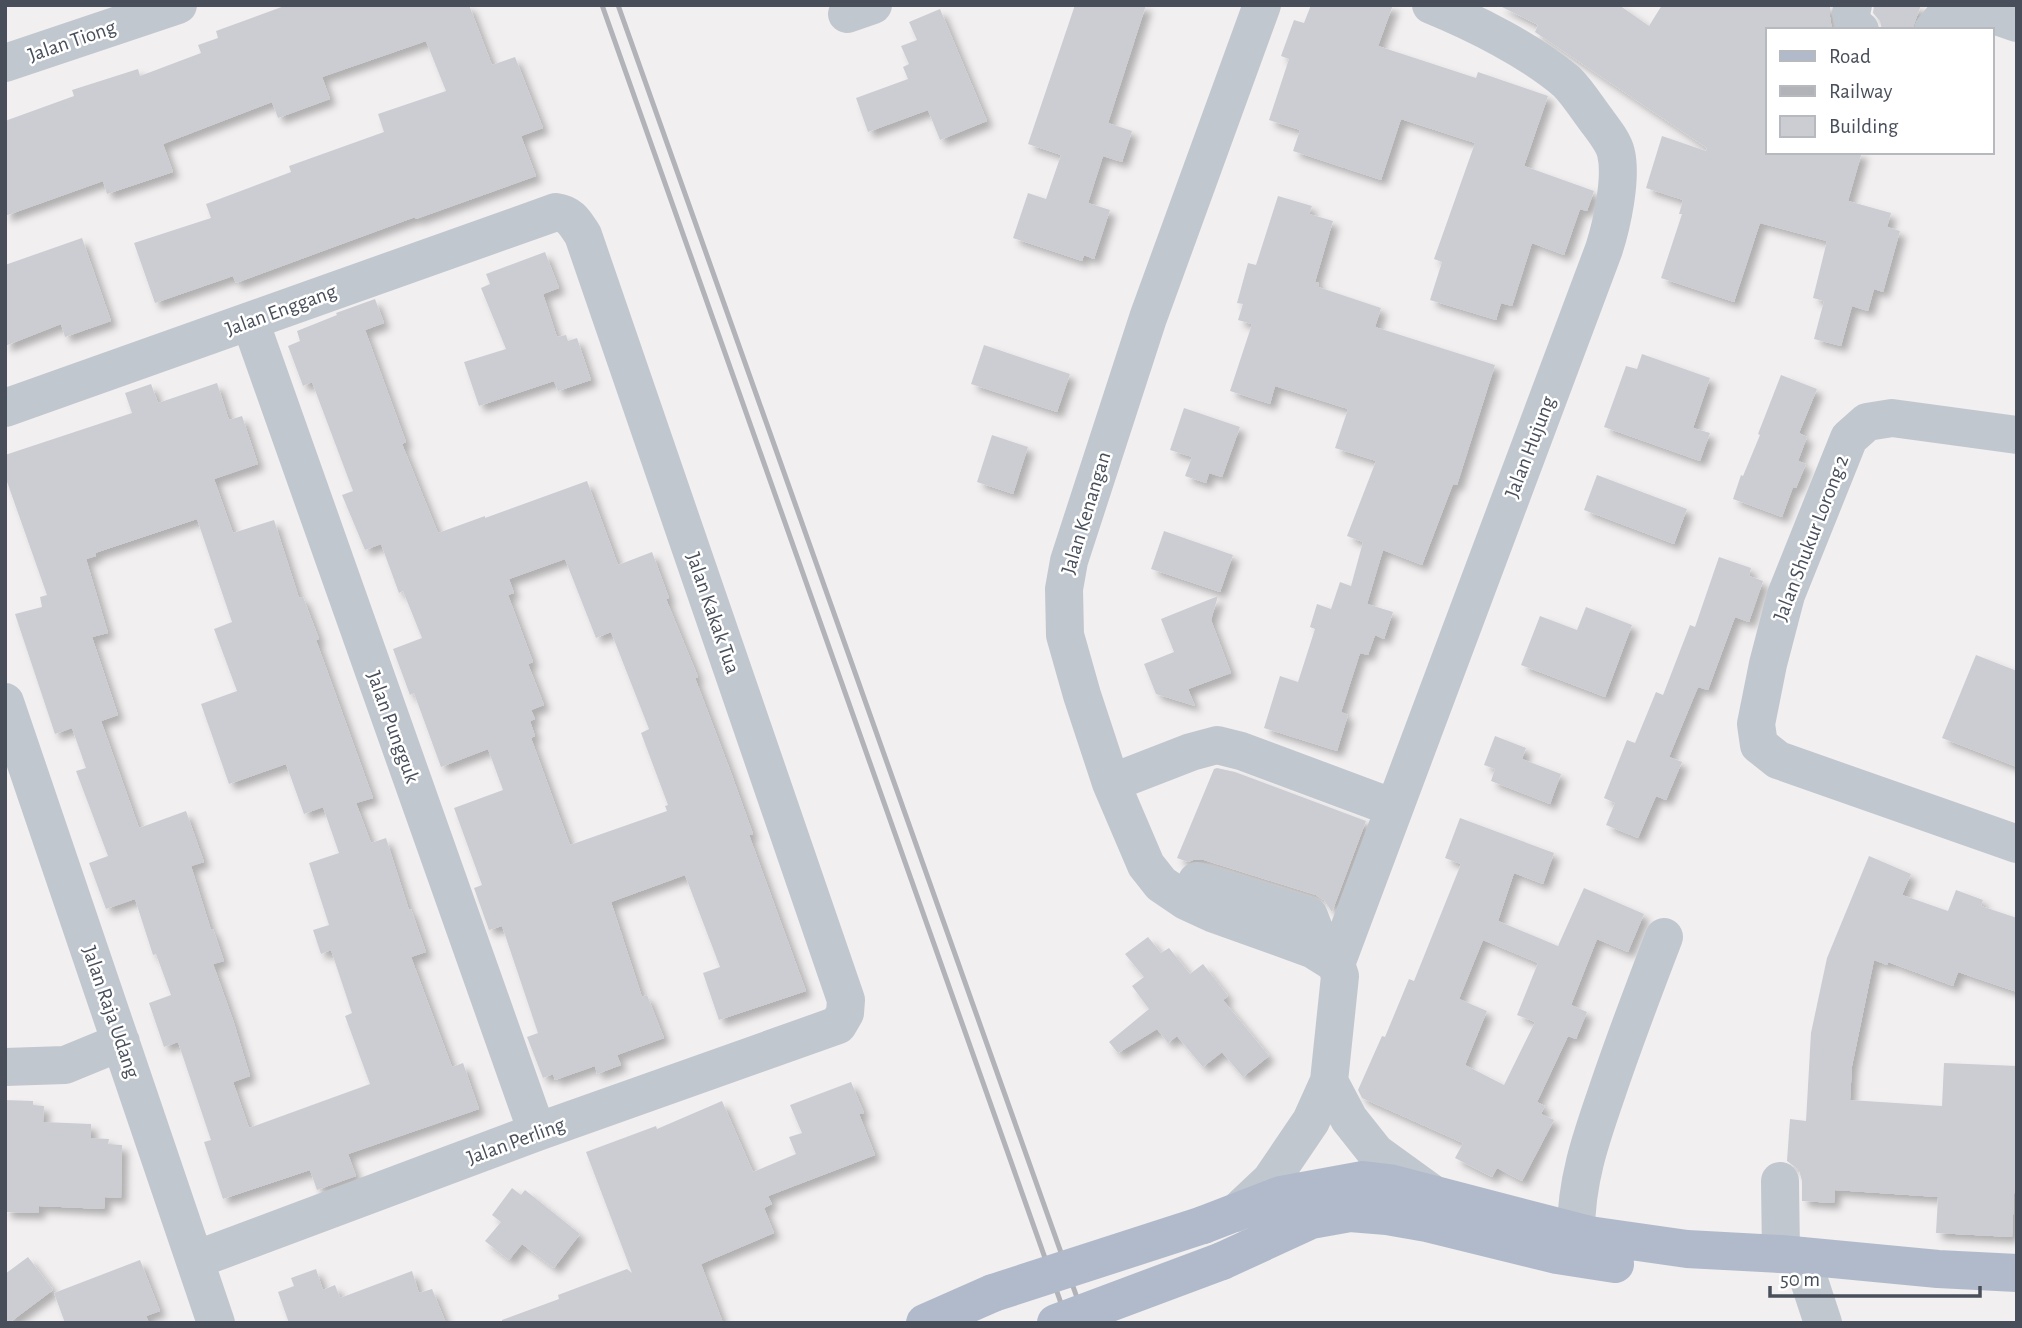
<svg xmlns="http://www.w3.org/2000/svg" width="2022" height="1328" viewBox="0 0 2022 1328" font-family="'Alegreya Sans',sans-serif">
  <defs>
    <filter id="shadow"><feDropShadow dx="6" dy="6" stdDeviation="3.5" flood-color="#0004"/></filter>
  </defs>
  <rect width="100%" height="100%" fill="#f1efef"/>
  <!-- building -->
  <path fill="#cccdd3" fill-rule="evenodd" filter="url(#shadow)" d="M287,5H469L492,65L515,57L543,128L521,136L536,176L416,219L415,217L236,283L233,276L155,303L134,243L211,218L206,204L291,172L289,166L384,132L378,114L446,91L426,41L322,77L330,99L278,118L272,102L163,144L173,172L107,194L103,181L5,216V121L74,96L72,90L138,69L140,76L201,53L198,45L218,38L216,31Z
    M1075,5H1146L1108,123L1132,131L1122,162L1103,156L1088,203L1110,210L1094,259L1084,255L1082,261L1013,238L1028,193L1046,199L1061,155L1028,144Z
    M1311,5H1393L1378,46L1476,78L1478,72L1548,96L1524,166L1594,191L1587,211L1580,209L1564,255L1532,243L1512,306L1501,303L1496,320L1430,300L1442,262L1434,259L1475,143L1401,119L1381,180L1293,151L1300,130L1269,120L1289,59L1281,56L1294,20L1304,23Z
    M1498,5H1619L1649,26L1662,5H1830V17L1832,30H1768V152H1862L1848,201L1891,213L1887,227L1900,231L1883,292L1874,289L1868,311L1852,306L1841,346L1814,339L1824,301L1813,298L1827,241L1760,223L1734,302L1661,278L1682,214H1679L1683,200L1646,188L1662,136L1706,151L1707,148L1535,32L1538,25Z
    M1874,5H1921L1912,30H1882L1880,21L1873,13Z
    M940,9L987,121L940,140L928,110L868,132L856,98L908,79L903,67L909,64L901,46L917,40L909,22Z
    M1278,196L1312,206L1309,214L1333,221L1315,282L1319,283L1318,287L1381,308L1375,327L1495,365L1457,485L1453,484L1422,565L1383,550L1367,604L1393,612L1384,639L1375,635L1368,655L1360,653L1341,712L1348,715L1337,751L1264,728L1280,676L1298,682L1315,629L1310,627L1317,604L1331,609L1340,582L1351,586L1363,542L1347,536L1376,461L1335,448L1348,409L1275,386L1270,404L1230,391L1252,324L1238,320L1243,304L1237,303L1248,263L1256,265Z
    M82,238L111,321L65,337L61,324L5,346V265Z
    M545,252L559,288L543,294L557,337L566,335L568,341L577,338L591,380L558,391L554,381L479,406L464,362L506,349L481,288L490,284L486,274Z
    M375,299L384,323L365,330L406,442L402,444L438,533L485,516V518L587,481L618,565L652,552L669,598L666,599L698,677L695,678L730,770L753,834L749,835L806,991L719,1020L703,973L720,967L685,875L611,902L642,997L647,995L664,1038L617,1055L621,1065L597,1074L595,1066L555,1080L553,1074L543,1078L527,1037L538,1033L502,926L489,930L474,888L482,885L454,808L503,790L488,749L441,767L414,693L410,695L393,649L422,638L403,591L399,593L381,544L365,550L342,495L353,491L312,382L303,386L288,346L300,341L297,331L337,315L336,313ZM565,559L596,638L611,632L649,729L641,733L668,805L665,806L667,811L570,845L531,738L535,736L530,721L535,719L531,710L544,705L528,664L533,662L508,595L514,593L509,579Z
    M984,345L1070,374L1057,412L971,384Z
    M1642,354L1710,378L1693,428L1710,433L1700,461L1604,427L1626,366L1637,369Z
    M1781,375L1817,389L1799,433L1807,437L1798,461L1806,464L1796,488L1793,487L1782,517L1733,499L1741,475L1743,476L1760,435L1758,434Z
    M217,383L229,420L242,416L258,464L214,479L233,533L274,520L299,598L303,597L319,639L316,640L373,798L356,803L371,843L386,838L409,910L411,909L426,952L411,957L452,1067L463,1063L479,1109L348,1154L356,1176L317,1190L310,1170L223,1199L204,1142L211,1140L178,1042L164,1047L149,1003L171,995L156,954L153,955L135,899L106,909L89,863L108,856L76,771L86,768L72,728L55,734L15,614L42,607L40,597L47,595L5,476V455L132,413L125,393L151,384L158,403ZM197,519L232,622L214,629L237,691L201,704L229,784L286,764L304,814L323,807L339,853L309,863L329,925L313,930L321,954L331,950L352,1013L345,1016L370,1084L249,1128L233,1082L250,1076L234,1023L213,964L224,961L213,929L211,930L191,866L204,862L186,811L139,828L101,721L118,715L92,637L108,633L86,559L96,556L95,553Z
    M1184,408L1240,427L1222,477L1209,473L1206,483L1185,476L1192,457L1170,450Z
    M992,435L1028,447L1013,494L977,482Z
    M1597,475L1687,509L1674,544L1584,510Z
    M1164,531L1233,555L1220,592L1151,569Z
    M1719,557L1751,568L1749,576L1763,581L1749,622L1735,617L1708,690L1698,687L1669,757L1682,762L1666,800L1656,796L1638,838L1606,825L1615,803L1604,798L1627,740L1635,743L1656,692L1663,695L1690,625L1695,627Z
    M1218,596L1211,620L1231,673L1188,689L1195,706L1156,694L1144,664L1174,652L1161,619Z
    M1586,607L1632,625L1605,697L1521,665L1540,616L1577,630Z
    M1976,655L2017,671V767L1942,738Z
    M1495,736L1526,748L1522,759L1561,774L1550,804L1491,781L1495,769L1484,765Z
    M1217,768L1235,772L1366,821L1332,912L1324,900L1316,895L1204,860H1193L1188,862L1177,858L1214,769Z
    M1460,818L1554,853L1543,884L1514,873L1498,921L1558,946L1584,888L1644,914L1628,952L1597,939L1571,1005L1587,1012L1576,1039L1568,1036L1537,1102L1545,1106L1541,1114L1554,1120L1522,1181L1497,1168L1492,1177L1455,1158L1463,1143L1362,1098L1358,1090L1382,1036L1385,1037L1409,979L1414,981L1461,864L1445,858ZM1483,940L1538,963L1517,1015L1535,1022L1504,1085L1465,1065L1487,1011L1459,999Z
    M1869,856L1911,874L1902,895L1948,911L1956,890L1983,900L1981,906L2017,918V992L1958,972L1953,986L1888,962L1887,965L1874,960L1852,1066L1850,1100L1942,1106L1944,1063L2017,1066V1130L2012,1237L1936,1233L1938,1197L1835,1190L1834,1203L1802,1201V1181L1799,1170L1787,1161L1790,1119L1806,1121L1811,1033L1827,958Z
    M1148,937L1161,953L1169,948L1190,974L1203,964L1228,996L1223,1000L1269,1056L1243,1077L1222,1052L1203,1067L1177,1036L1168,1043L1157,1029L1118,1053L1109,1042L1149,1009L1132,986L1144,977L1125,954Z
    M851,1082L864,1113L859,1114L875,1155L768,1196L772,1204L764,1208L774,1233L701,1264L723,1323H502V1320L559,1299L558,1295L627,1269L632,1273L586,1152L656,1126L657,1129L722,1101L753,1172L796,1154L789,1137L802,1133L790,1105Z
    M5,1100L33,1101V1105L44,1106L43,1122L91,1124V1138L109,1139L108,1144L122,1145L121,1198L105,1197L104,1209L39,1206V1213L5,1212Z
    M512,1188L521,1195L525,1190L580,1234L554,1268L522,1244L509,1260L485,1241L501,1222L492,1215Z
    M28,1257L53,1290L9,1323H5V1274Z
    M140,1260L160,1311L146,1316L149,1323H65L54,1293Z
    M316,1269L323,1290L335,1285L340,1298L412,1271L419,1293L432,1289L446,1323H289L278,1292L294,1286L291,1278Z"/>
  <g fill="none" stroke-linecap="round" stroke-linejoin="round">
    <!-- minor -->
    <path stroke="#c0c7cf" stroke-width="38" d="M1853,5L1851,13L1854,26L1860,30
      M847,14L873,5
      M1933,30C1938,24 1943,17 1949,13C1965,1 2000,18 2017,23
      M5,63L178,5
      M250,321L537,1132
      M5,408L556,212C571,214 575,223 583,235L846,1000L845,1013L838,1025L537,1132L195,1260
      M2017,435L1892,418L1867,422L1849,438L1786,595L1768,664L1756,724L1759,745L1778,760L2017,844
      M5,702L216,1323
      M1111,783L1191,752L1217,745L1241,751L1394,808
      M1197,881L1309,916L1324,955
      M1336,964L1604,249C1612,224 1622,178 1616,153C1614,143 1603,129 1597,121C1587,108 1578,93 1567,82C1531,51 1475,23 1431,5
      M5,1067L65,1065L121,1042
      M1329,1081L1349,1119L1376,1153L1434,1195
      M1780,1181L1781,1254
      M1236,1213L1271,1180L1311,1121L1329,1081L1340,976L1336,964L1312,949L1212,913L1186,901L1161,884L1146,865L1111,783L1082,695L1065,635L1064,589L1069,561L1148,318L1262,5
      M1576,1232C1576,1182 1590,1141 1606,1095C1624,1041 1644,989 1664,937
      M1801,1256L1823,1323"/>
    <!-- major -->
    <path stroke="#b1bacb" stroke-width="38" d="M1203,1225L1281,1195L1363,1180L1389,1183L1589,1235L1687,1249L1781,1254L1938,1269L2017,1273
      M1222,1261L1311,1220L1350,1213L1387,1216L1427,1223L1557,1255L1615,1264
      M925,1323L993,1293"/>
    <!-- rail -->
    <path stroke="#b1b3b8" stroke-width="5" d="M602,5L1068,1323
      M618,5L1086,1323"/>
    <!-- major-bridge -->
    <path stroke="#b1bacb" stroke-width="38" d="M993,1293L1203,1225
      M1056,1323L1222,1261"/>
  </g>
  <g text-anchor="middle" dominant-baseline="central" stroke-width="5" stroke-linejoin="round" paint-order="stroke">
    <!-- street labels -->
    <g font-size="21" fill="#484f5a" stroke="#fff">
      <text transform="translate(72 41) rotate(-19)">Jalan Tiong</text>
      <text transform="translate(281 310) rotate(-20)">Jalan Enggang</text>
      <text transform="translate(1530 447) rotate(-69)">Jalan Hujung</text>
      <text transform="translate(1086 513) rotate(-73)">Jalan Kenangan</text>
      <text transform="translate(1811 538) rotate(-69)">Jalan Shukur Lorong 2</text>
      <text transform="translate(713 613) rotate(71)">Jalan Kakak Tua</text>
      <text transform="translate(393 727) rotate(70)">Jalan Pungguk</text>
      <text transform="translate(111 1012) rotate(71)">Jalan Raja Udang</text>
      <text transform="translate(516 1141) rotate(-20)">Jalan Perling</text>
    </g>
  </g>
  <!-- border -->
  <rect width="2022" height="1328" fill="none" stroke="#484f5a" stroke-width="14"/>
  <!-- legend -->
  <rect x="1766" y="28" width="228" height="126" fill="#ffffff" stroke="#b6b9bd" stroke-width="2"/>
  <rect x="1780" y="51" width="35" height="10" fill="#b1bacb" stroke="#b6b9bd" stroke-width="2"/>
  <text x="1829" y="63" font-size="21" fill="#484f5a">Road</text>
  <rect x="1780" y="86" width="35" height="10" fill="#b1b3b8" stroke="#b6b9bd" stroke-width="2"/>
  <text x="1829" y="98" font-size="21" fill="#484f5a">Railway</text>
  <rect x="1780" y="116" width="35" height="21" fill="#cccdd3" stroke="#b6b9bd" stroke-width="2"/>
  <text x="1829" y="133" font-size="21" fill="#484f5a">Building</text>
  <!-- scale -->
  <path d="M1770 1286v10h210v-10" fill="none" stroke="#484f5a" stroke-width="3.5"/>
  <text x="1780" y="1286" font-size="21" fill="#484f5a" stroke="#ffffff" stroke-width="5" paint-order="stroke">50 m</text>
</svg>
